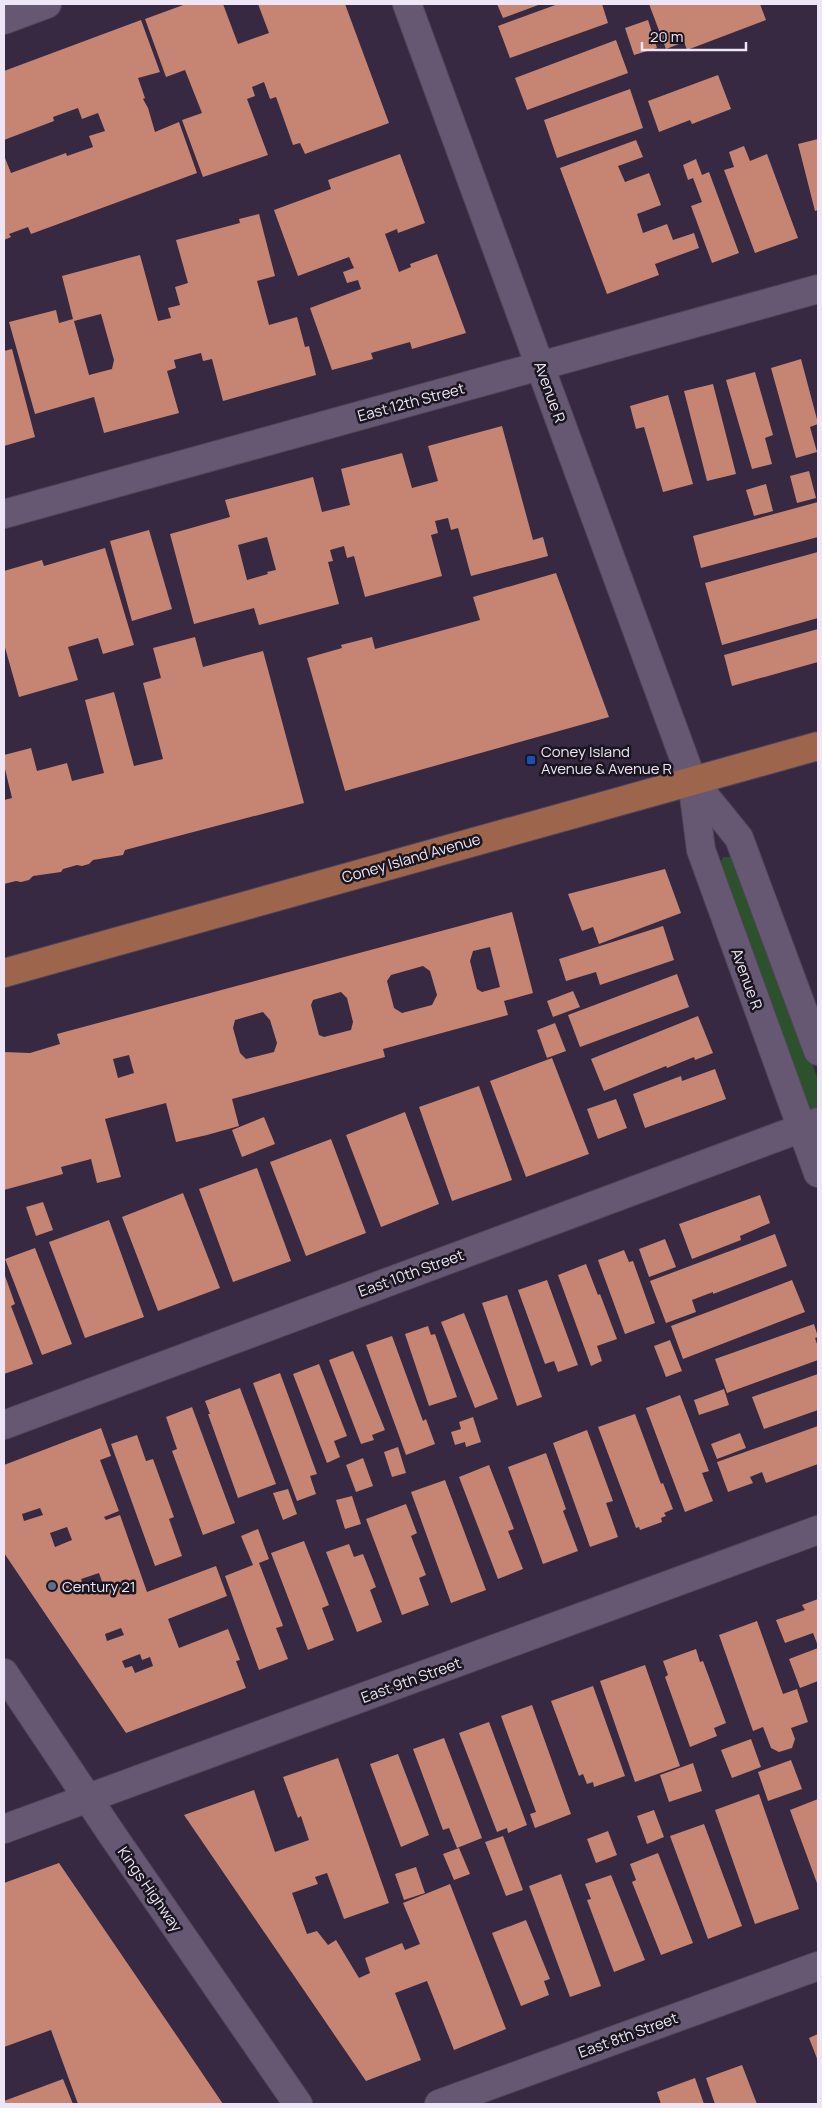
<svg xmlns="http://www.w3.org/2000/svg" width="822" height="2108" viewBox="0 0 822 2108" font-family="Manrope,sans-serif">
  <rect width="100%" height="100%" fill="#362941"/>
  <!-- green -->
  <path fill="#2c522c" d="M723,857H733L739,864L818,1080V1147L717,870Z"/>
  <!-- building -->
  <path fill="#c68573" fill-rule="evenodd" d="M186,4H223L238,44L269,33L258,4H345L389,123L305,154L300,143L293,145L276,97L270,99L264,82L252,87L255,96L247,99L268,155L203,177L182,120L202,113L185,70L166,77L145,19Z
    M497,4H541L503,18Z
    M558,4H602L608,23L510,58L498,26Z
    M649,4H760L766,20L687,50L684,42L666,49Z
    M141,20L160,72L138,78L145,98L143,99L148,108L155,132L179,122L197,173L31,234L28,227L9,234L11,237L4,240V159L5,158L11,173L66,153L67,156L93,147L89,136L105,131L98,113L82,119L78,108L53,117L54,121L4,140V71Z
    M648,20L657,48L634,55L625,28Z
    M616,40L628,73L527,110L515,78Z
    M718,75L731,109L692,124L690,120L659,132L648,101Z
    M630,89L643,128L557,158L544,120Z
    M818,139V210L815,211L798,144Z
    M636,140L643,157L618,166L621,173L625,182L649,173L661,205L637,214L643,233L667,224L673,240L694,233L699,248L655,264L659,275L607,294L560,168Z
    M744,146L750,161L767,154L798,238L755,253L724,170L734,167L729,152Z
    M400,154L425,223L398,233L397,229L385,234L399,272L411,267L410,264L437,254L466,333L412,349L410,342L371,353L373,359L332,370L310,308L361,289L358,280L347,283L343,272L354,268L349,257L298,276L274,210L331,189L328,180Z
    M696,159L702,175L709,172L739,253L712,263L691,206L702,202L693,178L688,180L683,165Z
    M259,214L275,276L257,281L269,325L297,317L305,347L309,346L316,375L223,401L212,359L203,361L201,353L174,360L176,368L167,371L179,413L104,433L94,397L35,414L9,322L56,310L59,323L73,319L62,276L140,255L158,321L171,318L168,308L180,305L175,287L188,283L176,240L240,223L239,219ZM101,314L114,360L112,369L89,375L74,321Z
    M12,349L35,437L4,446V351Z
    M801,359L818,423V424L810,427L817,452L796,458L771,368Z
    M755,372L773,435L765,438L772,464L752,469L726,380Z
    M713,384L736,474L707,481L684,391Z
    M668,395L693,484L663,492L644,427L636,429L630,406Z
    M502,426L533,540L543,537L548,556L471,576L458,528L451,530L448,518L435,521L438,533L431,535L442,576L365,597L354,556L347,558L344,546L330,550L333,561L328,562L339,604L259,625L254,608L194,624L170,534L230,517L225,500L313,477L322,512L350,505L341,469L402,453L412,488L438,481L428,446ZM267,537L276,570L267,572L268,574L247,580L238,545Z
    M809,471L816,498L797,503L790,476Z
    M766,484L773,511L754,516L746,490Z
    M818,502V537L701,568L693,536Z
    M149,530L172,609L132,621L110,541Z
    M105,548L134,645L103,654L98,638L68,647L78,680L19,697L4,644V571L42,560L44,566Z
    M818,552V618L722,645L705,583Z
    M556,573L609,717L345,791L307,658L342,648L341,645L372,637L375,649L480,620L473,597Z
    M818,629V662L732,686L724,655Z
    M195,637L203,667L263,651L304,803L125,850L123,855L93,860L89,864L82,866L77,865L63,869L61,872L33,876L29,880L21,882L16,881L4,884V800L12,798L4,765V755L31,748L37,771L67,763L72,781L104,773L85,700L114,692L134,766L163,759L143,683L161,678L153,648Z
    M665,869L681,913L599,944L593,927L582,931L568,894Z
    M512,912L533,993L504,1001L508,1015L383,1049L385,1057L232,1099L239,1126L207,1135L176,1142L166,1103L105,1119L121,1177L97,1183L91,1159L61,1167L63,1174L4,1190V1052L30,1053L60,1044L57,1034ZM490,947L500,987L482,992L477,989L470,961L473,951ZM423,966L430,971L437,995L432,1005L402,1013L394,1008L387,981L391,975ZM341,992L347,998L353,1022L351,1030L324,1037L319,1035L311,1005L313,1000ZM263,1012L270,1020L277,1043L274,1052L246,1059L240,1053L233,1028L235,1020ZM129,1055L134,1073L118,1078L113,1059Z
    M663,926L674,960L600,985L596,972L566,981L559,959Z
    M677,974L689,1007L580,1047L568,1015Z
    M573,991L580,1007L553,1017L547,1001Z
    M698,1016L713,1053L695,1060L694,1057L667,1068L666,1066L604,1091L591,1059Z
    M555,1023L566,1051L547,1058L537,1030Z
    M552,1058L589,1154L526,1177L490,1081Z
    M715,1069L726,1099L645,1128L633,1094L681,1076L682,1081Z
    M479,1086L512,1180L452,1201L419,1107Z
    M616,1099L627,1128L598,1139L587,1109Z
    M405,1112L439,1204L381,1227L346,1135Z
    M264,1117L275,1144L242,1157L232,1130Z
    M331,1139L366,1233L306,1256L270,1162Z
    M257,1168L291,1261L233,1282L199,1189Z
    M183,1193L220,1288L158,1311L122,1217Z
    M760,1195L770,1223L740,1236L741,1240L692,1259L679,1224Z
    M43,1202L53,1230L36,1236L26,1207Z
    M109,1220L144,1317L85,1338L49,1242Z
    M775,1234L787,1266L713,1294V1292L692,1300L696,1312L666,1323L650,1281Z
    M665,1239L676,1267L649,1277L639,1249Z
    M35,1248L72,1344L42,1355L5,1259Z
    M624,1250L629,1262L633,1261L655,1323L625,1334L598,1260Z
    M586,1264L598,1295L600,1294L617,1339L597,1346L602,1361L591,1366L558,1275Z
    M4,1273L15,1304L11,1306L33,1364L4,1374Z
    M547,1280L578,1365L558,1372L554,1361L545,1364L518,1290Z
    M792,1280L805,1312L683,1359L671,1326Z
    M507,1295L542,1397L517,1406L482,1303Z
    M464,1313L498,1399L475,1408L441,1322Z
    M814,1324L818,1337L815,1338L818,1347V1360L727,1393L715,1359Z
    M428,1326L431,1335L435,1334L457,1397L429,1406L405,1334Z
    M392,1336L423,1421L426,1419L435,1444L406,1455L366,1345Z
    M670,1340L682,1371L666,1377L654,1346Z
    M353,1351L385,1430L372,1435L374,1440L361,1444L329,1360Z
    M319,1364L347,1436L334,1441L340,1457L327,1463L293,1374Z
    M280,1373L317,1474L310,1476L316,1494L297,1501L253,1383Z
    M818,1374V1410L764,1429L752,1397Z
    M240,1388L276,1484L238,1498L208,1414H210L205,1401Z
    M724,1389L729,1405L699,1415L694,1400Z
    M680,1395L709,1471L702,1473L713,1501L685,1512L646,1408Z
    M192,1407L235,1523L203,1535L172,1451L177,1449L166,1417Z
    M635,1414L661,1484L663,1483L673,1509L664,1513L666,1516L661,1518L662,1522L640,1530L639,1527L636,1528L598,1427Z
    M473,1417L481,1442L466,1447L465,1442L455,1445L451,1432L461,1429L459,1422Z
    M818,1426V1464L766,1483L762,1472L750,1477L753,1483L728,1492L717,1462Z
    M101,1428L111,1456L100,1460L119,1511L104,1517L106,1520L120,1515L147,1592L216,1566L227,1596L168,1619L179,1648L228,1629L240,1660L236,1661L246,1688L126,1733L4,1553V1465ZM40,1508L43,1515L24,1521L22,1514ZM67,1527L72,1540L55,1547L50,1533ZM99,1573L104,1587L87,1593L81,1579ZM121,1628L124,1635L107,1641L105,1634ZM140,1654L142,1660L150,1657L153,1666L135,1673L132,1666L125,1668L122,1661Z
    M587,1430L613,1501L606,1503L618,1537L590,1547L553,1443Z
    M740,1433L746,1448L717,1459L711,1444Z
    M137,1435L146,1461L153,1459L174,1517L169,1519L182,1556L155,1566L111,1444Z
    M398,1447L406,1473L392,1477L384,1452Z
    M546,1453L566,1509L563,1511L578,1551L543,1564L508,1467Z
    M363,1458L373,1486L356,1492L346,1465Z
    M489,1465L514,1529L508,1531L523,1569L498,1579L459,1477Z
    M445,1480L486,1590L451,1603L411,1492Z
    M288,1489L297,1514L283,1520L273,1493Z
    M352,1496L361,1524L345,1529L336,1500Z
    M406,1504L417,1533L411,1536L426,1575L419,1578L429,1605L402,1615L366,1519Z
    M258,1529L269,1559L259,1563L282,1623L283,1626L276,1628L288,1659L259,1670L225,1576L253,1565L241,1536Z
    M304,1541L329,1605L322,1608L334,1640L308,1650L271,1553Z
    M349,1544L354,1557L363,1554L376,1587L370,1590L382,1622L357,1632L326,1552Z
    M818,1599V1646L813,1633L785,1643L776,1620L805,1610L802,1605Z
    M757,1621L783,1694L797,1689L808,1722L791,1728L795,1739L792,1748L779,1752L771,1748L763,1727L753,1731L719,1635Z
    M818,1648V1681L800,1688L789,1659Z
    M696,1649L700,1662L703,1661L726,1723L714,1728L717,1736L690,1747L665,1677L668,1675L663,1661Z
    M645,1665L680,1766L635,1782L600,1681Z
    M593,1686L625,1776L594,1787L593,1782L587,1784L583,1774L579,1776L551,1701Z
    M532,1705L571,1814L535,1828L530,1814L536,1812L501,1716Z
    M489,1722L527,1825L508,1833L507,1828L497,1832L459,1733Z
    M444,1738L482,1838L457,1848L449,1828L443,1830L413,1749Z
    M751,1739L761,1767L732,1778L721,1750Z
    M398,1754L429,1835L401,1847L370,1764Z
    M338,1758L389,1903L344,1919L327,1873L315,1877L318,1884L292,1893L307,1934L317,1931L328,1945L336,1940L359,1978L370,1973L365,1958L402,1943L405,1950L420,1944L403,1903L450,1884L506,2029L454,2050L427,1981L395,1993L421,2060L366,2081L184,1815L254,1790L275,1852L309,1840L301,1816L298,1818L283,1777Z
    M791,1760L802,1789L768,1801L758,1772Z
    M693,1763L702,1791L669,1802L660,1775Z
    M759,1794L799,1909L755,1924L715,1810Z
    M818,1799V1886L790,1810Z
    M654,1810L664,1837L647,1844L637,1816Z
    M704,1824L742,1926L708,1939L670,1836Z
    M608,1831L617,1855L596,1863L587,1839Z
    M503,1836L523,1890L506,1896L485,1842Z
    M459,1848L470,1874L454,1880L443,1854Z
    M658,1853L693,1943L661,1955L632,1882L636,1880L630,1864Z
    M59,1863L179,2039L223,2104H78L51,2030L4,2047V1883Z
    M416,1867L425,1893L404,1900L395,1874Z
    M561,1874L601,1986L570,1997L529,1886Z
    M611,1875L645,1960L614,1972L587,1900L591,1899L585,1884Z
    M526,1920L550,1979L544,1981L549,1995L521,2006L492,1933Z
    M818,2034V2061L809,2038Z
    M742,2065L757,2104H715L706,2078Z
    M695,2078L704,2104H661L657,2092Z
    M63,2079L73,2104H4V2101Z"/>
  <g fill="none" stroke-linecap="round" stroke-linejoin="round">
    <defs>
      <path id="minor" d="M407,4L692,780L701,850L818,1173
        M4,20L47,4
        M4,514L818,289
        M692,780L739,838L818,1051
        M4,1425L818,1122
        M4,1673L111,1833L298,2104
        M4,1829L818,1530
        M439,2104L818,1966"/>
      <path id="major" d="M4,973L818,746"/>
    </defs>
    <!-- minor casing -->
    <use href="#minor" stroke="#4f4459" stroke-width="30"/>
    <!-- major casing -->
    <use href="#major" stroke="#4f4459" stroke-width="30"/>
    <!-- minor -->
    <use href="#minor" stroke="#665872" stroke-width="28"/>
    <!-- major -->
    <use href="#major" stroke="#9d654b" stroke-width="28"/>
  </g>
  <!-- markers -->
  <rect fill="#1a4fb4" stroke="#1a151f" stroke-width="2" x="526" y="755" width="10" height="10" rx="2.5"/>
  <circle fill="#5c6f8a" stroke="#1a151f" stroke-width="2" cx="52" cy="1586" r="5"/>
  <g text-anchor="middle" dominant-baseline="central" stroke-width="5" stroke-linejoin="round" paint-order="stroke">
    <!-- street labels -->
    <g font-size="15" fill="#eee6f6" stroke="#1a151f">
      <text transform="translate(550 392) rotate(70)">Avenue R</text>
      <text transform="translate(411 402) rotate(-15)">East 12th Street</text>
      <text transform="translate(411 858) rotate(-16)">Coney Island Avenue</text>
      <text transform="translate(747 979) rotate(70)">Avenue R</text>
      <text transform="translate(411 1273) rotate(-20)">East 10th Street</text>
      <text transform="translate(411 1680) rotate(-20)">East 9th Street</text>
      <text transform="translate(150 1889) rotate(55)">Kings Highway</text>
      <text transform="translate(628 2035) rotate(-20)">East 8th Street</text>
    </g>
    <!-- poi labels -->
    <g font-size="15" fill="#eee6f6" stroke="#1a151f" text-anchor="start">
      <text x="541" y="751">Coney Island<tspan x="541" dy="17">Avenue &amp; Avenue R</tspan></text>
      <text x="62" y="1586">Century 21</text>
    </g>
  </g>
  <!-- border -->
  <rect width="822" height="2108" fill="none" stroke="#eee6f6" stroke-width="10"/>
  <!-- scale -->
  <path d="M642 42v8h104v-8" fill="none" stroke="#eee6f6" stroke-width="2.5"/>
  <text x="650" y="42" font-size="15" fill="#eee6f6" stroke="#1a151f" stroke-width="4" paint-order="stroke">20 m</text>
</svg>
